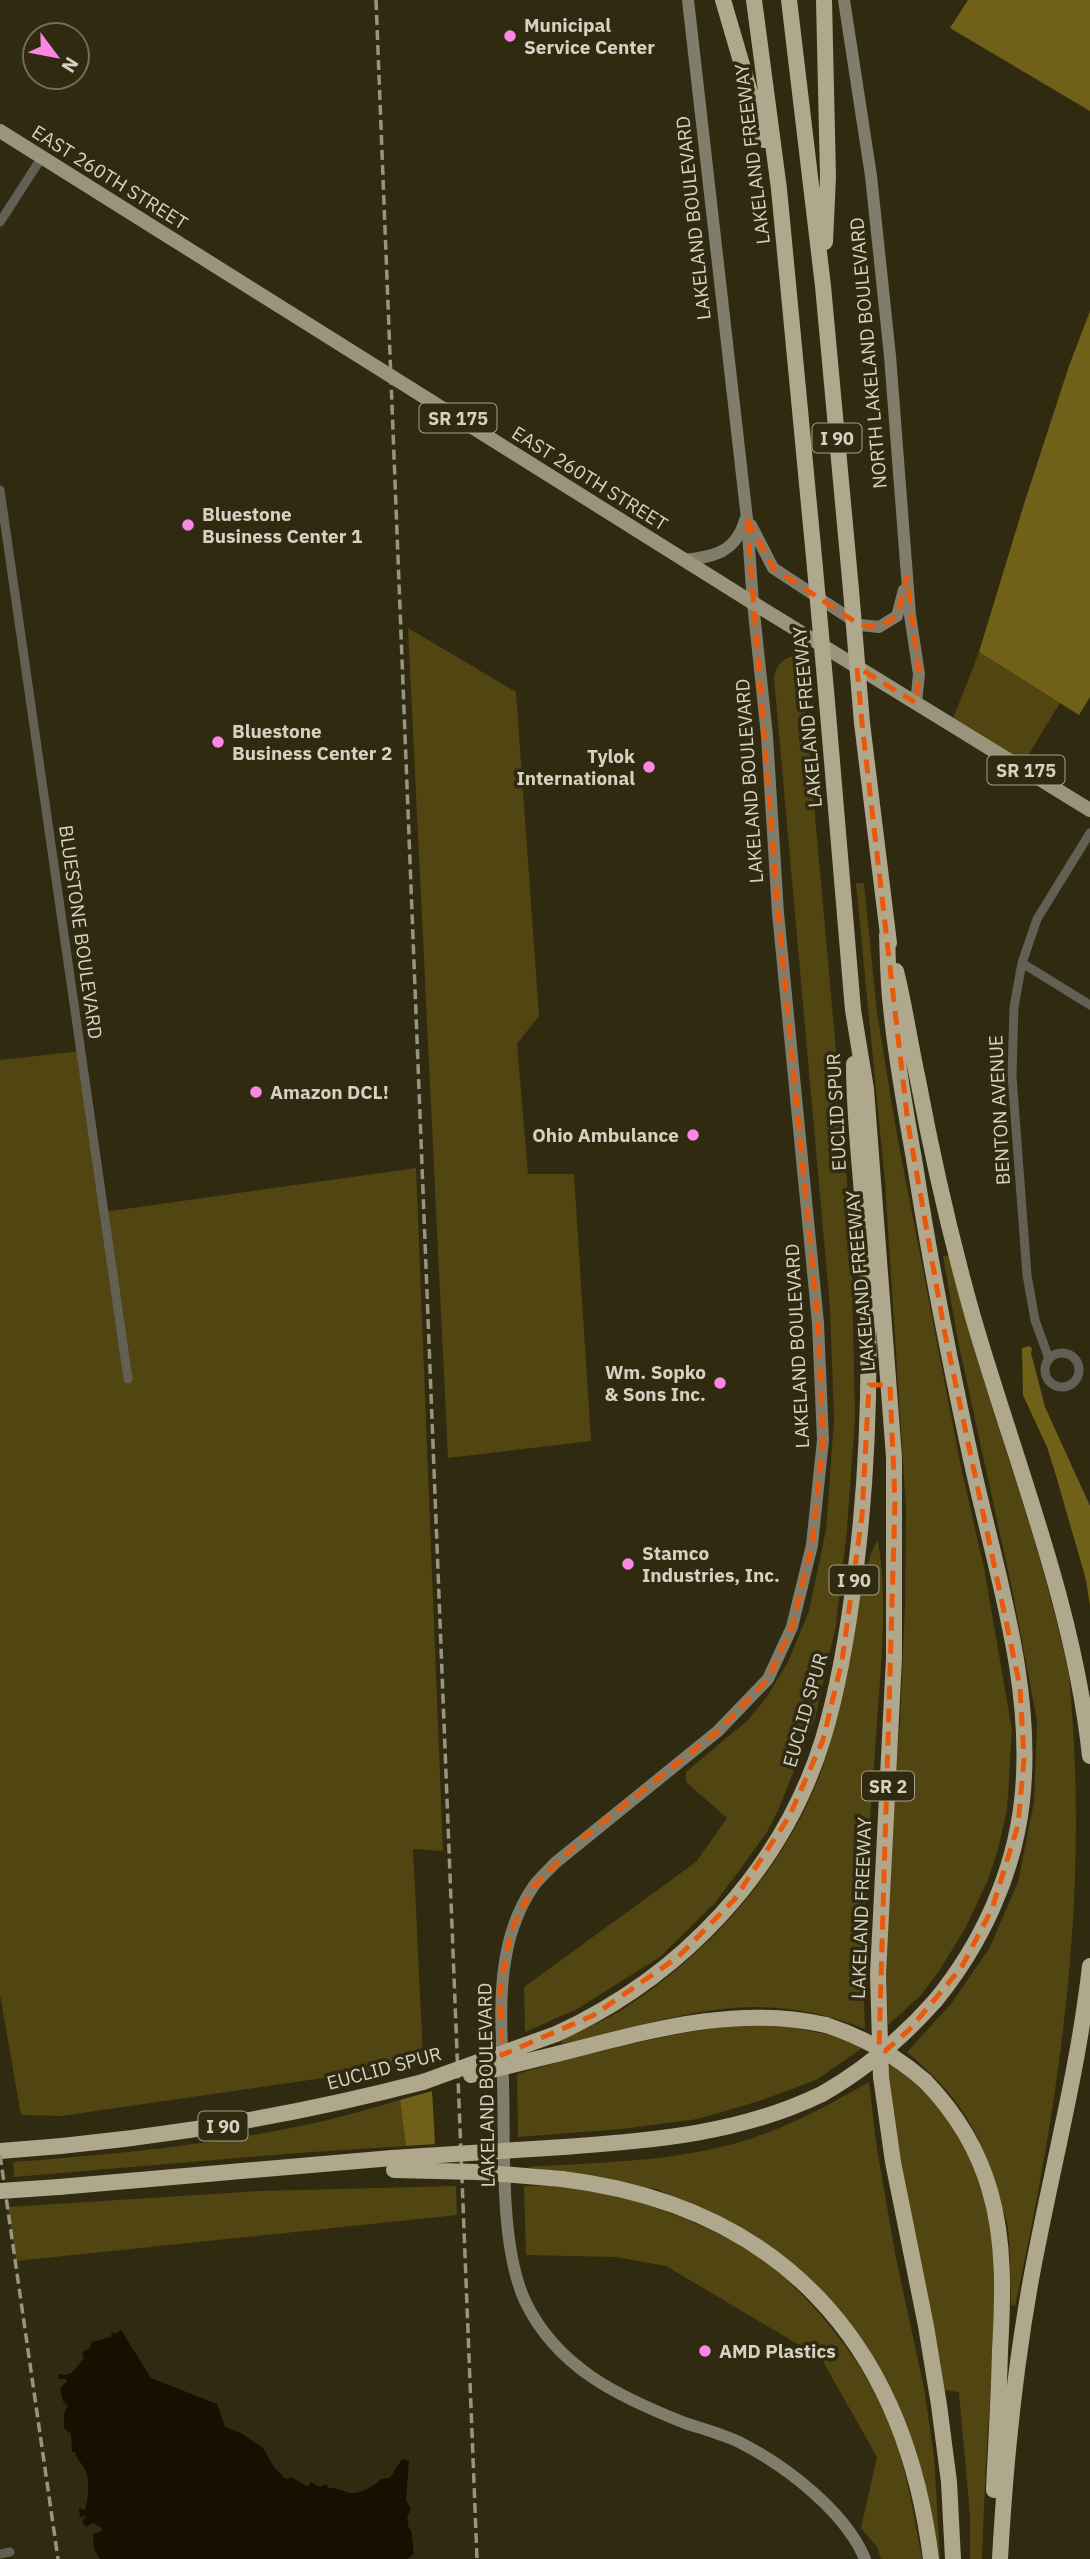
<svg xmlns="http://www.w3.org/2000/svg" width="1090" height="2559" viewBox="0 0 1090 2559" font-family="'IBM Plex Sans',sans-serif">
  <rect width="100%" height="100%" fill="#302a11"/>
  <!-- green -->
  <path fill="#514511" d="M408,628L516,692L539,1016L517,1044L528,1174H574L591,1441L448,1458Z
    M979,652L1060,703L1021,767L951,724Z
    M794,656L801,658L845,1152L852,1272L855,1418L847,1529L836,1625L815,1718L779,1808L767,1832L744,1864L714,1904L660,1957L577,2009L525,2032L524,1987L696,1862L727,1818L686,1782V1772L748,1720L766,1698L788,1662L809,1611L826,1530L834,1420L830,1308L774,678C775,666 783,658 794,656Z
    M856,883H864L877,1012L897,1135L961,1467L984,1568L1012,1730L1007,1810L997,1853L987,1882L966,1927L941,1968L922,1994L888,2025L886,1973L891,1826L900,1721L905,1606L906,1508L885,1183Z
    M81,1051L104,1212L416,1168L443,1851L413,1849L423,2055L386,2069L61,2116L21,2115L0,1995V1060Z
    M943,1256H949C983,1398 1040,1533 1069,1676C1090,1893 1061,2094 1015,2306L1011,2305C1010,2280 1011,2255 1008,2230C1007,2218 1001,2206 998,2194C979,2127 959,2097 907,2052L951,2004L990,1947L1018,1882L1034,1802L1037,1721L1013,1594L958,1341Z
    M878,1541C888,1601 881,1663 877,1723C870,1825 860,1927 865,2029C750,1983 675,2020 562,2044L561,2039C581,2030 604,2021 623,2009C710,1953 784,1869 821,1772C835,1734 843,1693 851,1654C855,1631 865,1554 878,1541Z
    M764,2022L831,2035L864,2047L816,2080L759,2101L698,2119L622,2129L518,2137L517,2074C598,2050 680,2030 764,2022Z
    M893,2063C929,2091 963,2132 979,2176C1004,2243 994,2329 990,2399C986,2452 984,2506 982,2559H970V2516L959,2392L944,2390L898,2171L886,2075L888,2067Z
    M869,2082L877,2149L896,2258L924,2388L934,2457L940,2559H934L871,2356L842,2315L810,2281L753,2236L657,2189L526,2167C604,2162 690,2162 764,2134C800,2121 835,2101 869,2082Z
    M400,2100L406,2146L298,2153L14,2177L13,2162C119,2154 224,2144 328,2120C352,2114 376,2107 400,2100Z
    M456,2186L457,2215L16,2261L8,2207L260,2191Z
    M524,2186C542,2186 560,2185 577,2188C637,2197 726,2229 773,2268C815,2303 854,2352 879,2400C904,2449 912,2506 922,2559H881L877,2547L861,2528L877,2457L821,2358L666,2266L616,2257L526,2255Z"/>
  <!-- forest -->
  <path fill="#706018" d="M968,0H1090V111L950,28Z
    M1090,311V697L1079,715L979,652L1024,504L1069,366Z
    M1029,1346L1032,1348L1031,1353L1045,1407L1090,1506V1606L1086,1580L1057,1479L1047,1447L1023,1395L1022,1348Z
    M432,2091L435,2144L406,2146L400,2100Z"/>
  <!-- water -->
  <path fill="#161000" d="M121,2330L151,2378L217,2404L225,2427L241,2433L263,2448L274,2467L286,2479L292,2477L308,2487L311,2482L319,2487L326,2484L329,2488C338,2487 345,2493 353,2493C362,2493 376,2485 381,2479L390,2478L402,2459L409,2461L406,2500L411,2509L407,2518L409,2523L407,2527L411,2530L414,2554L407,2559H100L94,2550L93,2534L100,2532L102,2528L93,2523L86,2527L82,2521L87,2516L80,2517L79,2508L85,2510C88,2498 91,2479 84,2468C81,2462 77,2460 75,2452H72L71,2434L64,2428V2413L68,2406L63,2401L60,2388L67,2381L66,2379H59L58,2374C73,2378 75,2368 84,2358L82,2352L90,2348L92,2342L111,2337L112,2332L116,2334Z"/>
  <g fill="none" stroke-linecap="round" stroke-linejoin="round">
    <!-- street -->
    <path stroke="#625f54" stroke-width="9" d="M0,222L42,157
      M0,490L128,1379
      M1022,963L1090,1005
      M1045 1370a17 17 0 1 1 34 0a17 17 0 1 1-34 0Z
      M1049,1359L1035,1320L1027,1275L1012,1076L1014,1007L1022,963L1037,919L1090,833
      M0,2554L10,2552"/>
    <!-- secondary -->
    <path stroke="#817d6b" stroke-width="12" d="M688,0L747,519L753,603L767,736L778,913L818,1323L823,1440L812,1545L792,1627L768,1679L718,1731L555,1863C548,1871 539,1878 533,1887C494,1944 501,2016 503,2081C505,2145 499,2244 525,2301C557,2368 619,2397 685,2423C703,2429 722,2434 739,2442C786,2466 845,2511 865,2559
      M844,0L871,176L890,356L910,615L919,674L916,703
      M751,525L773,568L860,625L879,627L897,616L904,590
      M684,560C714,557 736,552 745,520"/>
    <!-- primary -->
    <path stroke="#99947c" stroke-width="14" d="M0,131L753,603L1090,810"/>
    <!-- highway -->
    <path stroke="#afa88c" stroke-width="16" d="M723,0L764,140
      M754,0L779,189L815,568
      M789,0L823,286L851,590
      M824,0L828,177L825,242
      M827,702L853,1010L866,1089L894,1457V1658L878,1974L881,2077L893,2162L926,2326L939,2405L949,2482L953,2559
      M862,723L889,943
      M887,935C888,959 888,983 891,1007C896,1062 907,1117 916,1171C931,1267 950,1363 971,1459C995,1570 1035,1686 1022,1801C1014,1874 981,1945 935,2001
      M896,971C905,1007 910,1044 918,1080C933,1160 951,1239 973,1317C1015,1462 1074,1605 1090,1756
      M556,2034C681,1977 782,1871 823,1739C840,1683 849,1625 856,1567C869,1462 871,1355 866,1250C863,1188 854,1126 854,1064
      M557,2054C645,2032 735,2004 826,2025
      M925,2081C955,2112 978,2149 990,2191C1005,2242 1003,2298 1000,2351C999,2397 996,2444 994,2490
      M564,2147C655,2140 739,2134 822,2094
      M0,2151C143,2141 284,2118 423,2082
      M562,2179C781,2206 904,2343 931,2559
      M59,2187L392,2158
      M1000,2559C1005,2467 1014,2375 1030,2285C1049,2179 1078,2074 1090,1966"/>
    <!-- rail -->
    <path stroke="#999482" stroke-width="3.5" stroke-dasharray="10 5" stroke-linecap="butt" d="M376,0L477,2559
      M0,2155L58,2559"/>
    <!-- highway-bridge -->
    <path stroke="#afa88c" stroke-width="16" d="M815,568L827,702
      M851,590L862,723
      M826,2025C863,2037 895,2055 925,2081
      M471,2075L557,2054
      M423,2082L556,2034
      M822,2094C866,2069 902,2038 935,2001
      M392,2158L564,2147
      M394,2170L478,2172L562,2179
      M0,2191L59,2187"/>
  </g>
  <!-- marked area -->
  <path fill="none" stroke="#e8590c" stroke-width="5" stroke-dasharray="14 9" stroke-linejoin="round" d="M747,519L773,568L860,625L879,627L897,616L907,577L919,674L916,703L857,667L862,723L908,1124L945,1334L1020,1687L1024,1759L1018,1825L992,1909L961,1968L909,2030L885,2051L879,2048L895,1502L890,1385H869L862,1516L842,1661L823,1740L789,1817L734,1900L678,1957L594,2015L502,2055L500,1991L511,1930L533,1887L584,1837L718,1731L768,1679L792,1627L812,1545L823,1440L818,1323L778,913Z"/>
  <!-- markers -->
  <g fill="#fb87e5" stroke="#302a11" stroke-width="2.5">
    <circle cx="510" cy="36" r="7"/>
    <circle cx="188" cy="525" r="7"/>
    <circle cx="218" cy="742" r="7"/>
    <circle cx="649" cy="767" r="7"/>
    <circle cx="256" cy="1092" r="7"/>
    <circle cx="693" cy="1135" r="7"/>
    <circle cx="720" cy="1383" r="7"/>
    <circle cx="628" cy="1564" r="7"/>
    <circle cx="705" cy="2351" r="7"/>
  </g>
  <g text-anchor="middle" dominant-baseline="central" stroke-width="7" stroke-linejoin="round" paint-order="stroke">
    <!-- shield labels -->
    <g fill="#302a11" stroke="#a4a08e" stroke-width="2">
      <rect x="419.5" y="403.5" width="77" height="29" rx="5"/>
      <rect x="812.5" y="423.5" width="49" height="29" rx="5"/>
      <rect x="987.5" y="755.5" width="77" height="29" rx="5"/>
      <rect x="829.5" y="1565.5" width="49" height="29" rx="5"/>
      <rect x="862" y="1771.5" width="52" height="29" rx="5"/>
      <rect x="198.5" y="2111.5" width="49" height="29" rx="5"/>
    </g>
    <g font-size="18" font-weight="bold" fill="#d5d2c3">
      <text x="458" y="418">SR 175</text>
      <text x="837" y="438">I 90</text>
      <text x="1026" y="770">SR 175</text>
      <text x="854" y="1580">I 90</text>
      <text x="888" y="1786">SR 2</text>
      <text x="223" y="2126">I 90</text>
    </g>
    <!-- poi labels -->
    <g font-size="19" font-weight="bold" fill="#d5d2c3" stroke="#302a11" text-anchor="start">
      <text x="524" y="25">Municipal<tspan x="524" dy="22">Service Center</tspan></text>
      <text x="202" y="514">Bluestone<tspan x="202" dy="22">Business Center 1</tspan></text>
      <text x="232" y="731">Bluestone<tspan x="232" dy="22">Business Center 2</tspan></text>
      <text x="635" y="756" text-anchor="end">Tylok<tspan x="635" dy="22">International</tspan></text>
      <text x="270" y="1092">Amazon DCL!</text>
      <text x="679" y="1135" text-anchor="end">Ohio Ambulance</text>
      <text x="706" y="1372" text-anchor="end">Wm. Sopko<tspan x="706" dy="22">&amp; Sons Inc.</tspan></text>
      <text x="642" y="1553">Stamco<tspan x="642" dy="22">Industries, Inc.</tspan></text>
      <text x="719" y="2351">AMD Plastics</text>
    </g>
    <!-- street labels -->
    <g font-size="19" fill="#d5d2c3" stroke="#302a11">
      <text transform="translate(752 154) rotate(-97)">LAKELAND FREEWAY</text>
      <text transform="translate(110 177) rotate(32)">EAST 260TH STREET</text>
      <text transform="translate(693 218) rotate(-96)">LAKELAND BOULEVARD</text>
      <text transform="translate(868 353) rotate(-95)">NORTH LAKELAND BOULEVARD</text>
      <text transform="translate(590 478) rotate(32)">EAST 260TH STREET</text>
      <text transform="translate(807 717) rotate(-95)">LAKELAND FREEWAY</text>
      <text transform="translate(749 781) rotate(-94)">LAKELAND BOULEVARD</text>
      <text transform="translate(81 932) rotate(82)">BLUESTONE BOULEVARD</text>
      <text transform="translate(999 1110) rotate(-93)">BENTON AVENUE</text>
      <text transform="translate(836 1112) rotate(-93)">EUCLID SPUR</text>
      <text transform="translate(860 1281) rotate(-95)">LAKELAND FREEWAY</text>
      <text transform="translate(797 1346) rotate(-93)">LAKELAND BOULEVARD</text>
      <text transform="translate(805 1710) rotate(-74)">EUCLID SPUR</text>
      <text transform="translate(861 1908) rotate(-88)">LAKELAND FREEWAY</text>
      <text transform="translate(384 2068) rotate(-15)">EUCLID SPUR</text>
      <text transform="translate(486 2085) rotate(-91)">LAKELAND BOULEVARD</text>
    </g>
  </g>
  <!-- north arrow -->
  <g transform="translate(56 56) rotate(122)"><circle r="33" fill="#302a11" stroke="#726d58" stroke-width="2"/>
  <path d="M0-5L12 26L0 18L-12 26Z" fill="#fb87e5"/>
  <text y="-10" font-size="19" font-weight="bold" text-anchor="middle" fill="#d5d2c3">N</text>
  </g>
</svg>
